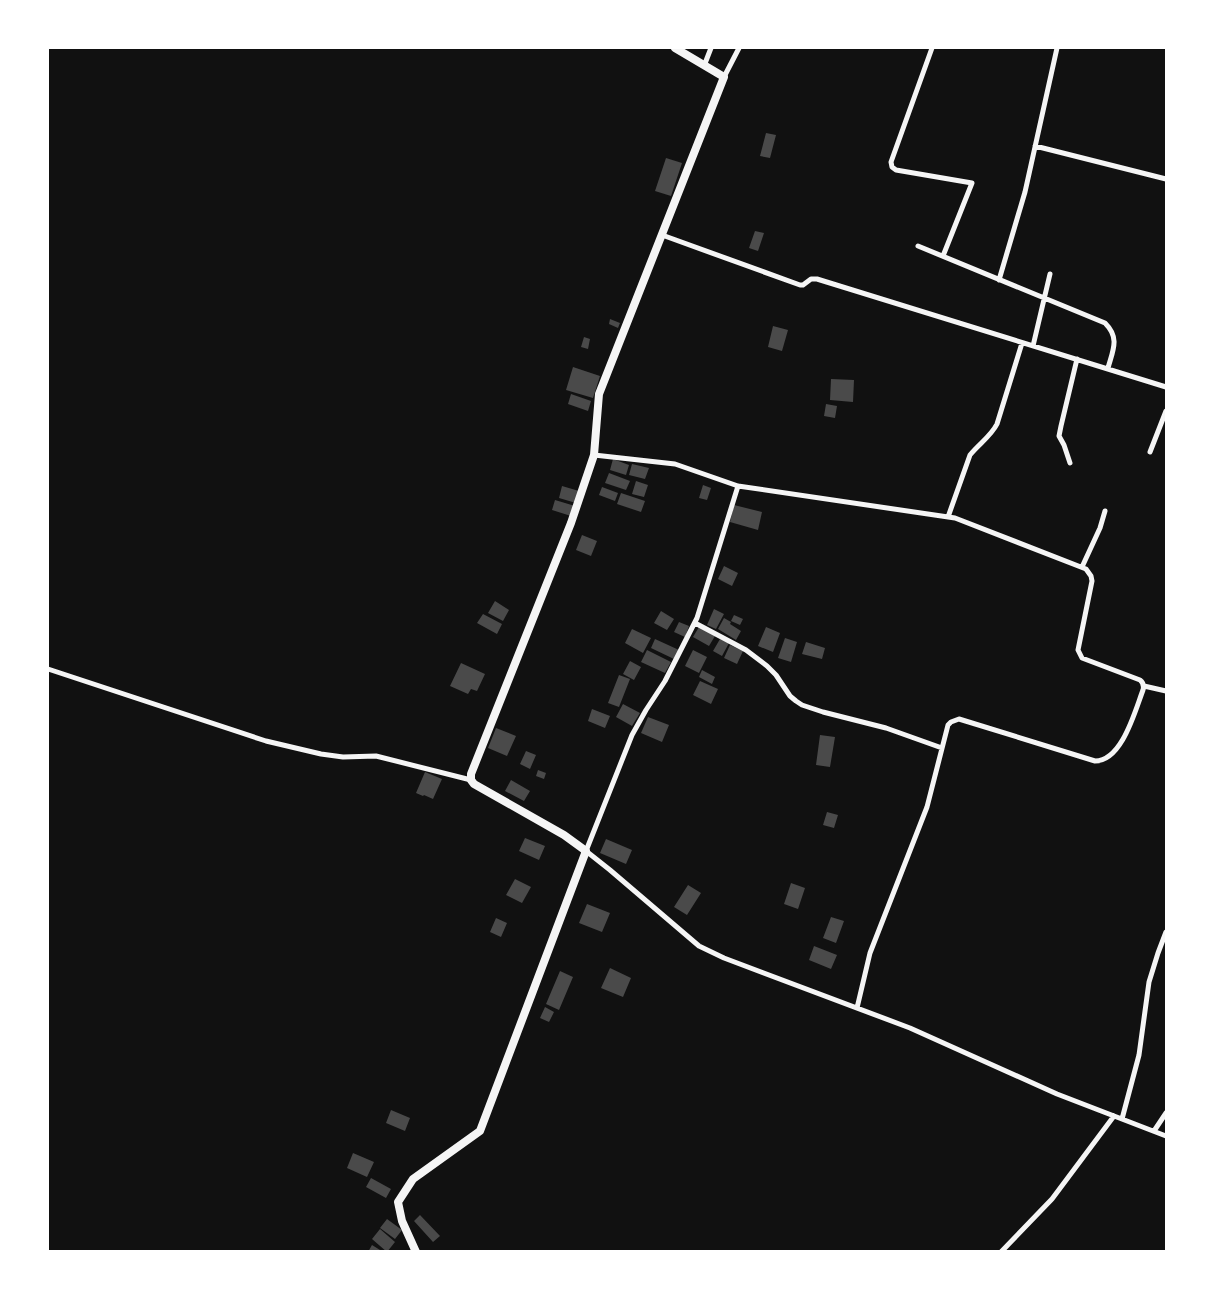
<svg xmlns="http://www.w3.org/2000/svg" width="1214" height="1299" viewBox="0 0 1214 1299" font-family="'Space Grotesk',sans-serif">
  <rect width="100%" height="100%" fill="#111"/>
  <!-- building -->
  <path fill="#4a4a4a" d="M766,133L776,135L770,158L760,156Z
    M666,158L682,163L671,196L655,191Z
    M755,231L764,233L758,251L749,248Z
    M610,319L620,323L618,328L609,324Z
    M773,326L788,330L782,351L768,347Z
    M584,337L590,339L588,349L581,347Z
    M573,367L600,376L593,398L566,390Z
    M831,379L854,380L853,402L830,400Z
    M571,394L591,401L588,411L568,404Z
    M826,404L837,406L835,418L824,416Z
    M613,459L629,465L626,475L610,470Z
    M632,464L649,468L645,479L629,475Z
    M609,473L630,481L626,490L605,483Z
    M636,481L648,485L644,497L632,494Z
    M703,485L711,488L707,500L699,498Z
    M562,486L579,491L576,503L559,498Z
    M602,487L618,493L615,501L599,495Z
    M621,493L645,501L641,512L617,504Z
    M555,500L575,506L571,516L552,510Z
    M734,505L762,512L758,530L730,522Z
    M582,535L597,541L591,556L576,550Z
    M724,566L738,573L732,586L718,579Z
    M495,601L509,610L503,621L488,613Z
    M714,609L724,614L716,629L707,625Z
    M661,611L674,619L667,630L654,623Z
    M483,614L502,624L497,634L477,623Z
    M734,615L743,619L740,625L731,621Z
    M724,618L731,622L730,624L741,631L736,640L718,629Z
    M679,622L689,626L685,637L674,632Z
    M699,627L715,636L709,646L693,637Z
    M766,627L780,633L773,652L758,646Z
    M632,629L651,638L643,653L625,643Z
    M785,638L797,642L791,662L778,658Z
    M655,639L679,650L674,659L651,648Z
    M720,639L729,643L722,656L713,651Z
    M806,642L825,648L822,659L802,654Z
    M730,645L743,651L737,664L724,658Z
    M647,650L671,662L665,673L641,662Z
    M693,650L707,657L699,673L685,666Z
    M630,661L641,667L634,680L623,674Z
    M461,663L485,674L477,691L471,689L468,694L450,686Z
    M702,670L715,677L712,684L699,677Z
    M619,675L630,679L619,707L608,703Z
    M700,681L718,689L711,704L693,695Z
    M623,704L640,713L632,726L616,717Z
    M592,709L610,716L605,728L588,721Z
    M648,717L669,725L662,742L641,733Z
    M496,728L516,736L507,756L488,748Z
    M820,735L835,737L830,767L816,765Z
    M526,751L536,755L530,769L520,764Z
    M538,770L546,773L544,779L536,776Z
    M425,772L442,779L433,799L424,795L423,796L416,793Z
    M511,780L530,791L524,801L505,791Z
    M827,812L838,815L834,828L823,825Z
    M525,838L545,846L539,860L519,851Z
    M606,839L632,850L626,864L600,853Z
    M515,879L531,887L522,903L506,895Z
    M791,883L805,888L798,909L784,904Z
    M688,885L701,893L687,915L674,907Z
    M587,904L610,913L602,932L579,923Z
    M831,917L844,921L836,943L823,938Z
    M496,918L507,923L501,937L490,932Z
    M814,946L837,955L831,969L809,960Z
    M610,968L631,978L623,997L601,988Z
    M560,971L573,977L559,1010L546,1004Z
    M545,1007L554,1012L549,1022L540,1018Z
    M391,1110L410,1118L405,1131L386,1123Z
    M353,1153L374,1162L367,1177L347,1168Z
    M371,1178L391,1189L386,1198L366,1187Z
    M420,1215L440,1236L433,1242L414,1221Z
    M387,1219L402,1230L395,1239L380,1228Z
    M380,1229L395,1242L387,1252L372,1239Z
    M372,1245L380,1250L379,1252H368Z"/>
  <g fill="none" stroke-linecap="round" stroke-linejoin="round">
    <!-- minor -->
    <path stroke="#f5f5f5" stroke-width="5" d="M932,48L891,162L892,167L896,170L972,183L943,256
      M704,66L711,48
      M724,77L739,48
      M1035,146L1166,179
      M662,235L800,285H803L811,279H817L1166,387
      M918,246L1105,323C1120,338 1113,350 1108,368
      M999,280L1025,192L1057,48
      M1033,346L1050,274
      M1150,452L1166,411
      M594,455L675,464L738,486L955,518L1086,569L1091,576L1092,581L1078,650L1082,658L1140,680C1144,683 1144,686 1143,690C1135,711 1122,761 1095,761L959,719L951,722L948,725L927,807L870,953L857,1008
      M1070,463L1064,445L1059,436L1061,426L1077,359
      M738,486L697,618L665,681L646,710L632,735L586,851L610,870L699,946L724,958L910,1028L1057,1094L1166,1136
      M948,517L970,455C979,444 991,436 997,424L1022,343
      M1082,567L1100,528L1105,511
      M695,623L746,650L767,666L776,675L790,696L796,701L802,705L823,712L886,728L942,748
      M48,669L266,741L321,754L343,757L376,756L471,780
      M1144,686L1166,691
      M1122,1119L1139,1055L1149,982L1158,953L1166,932
      M1154,1131L1166,1113
      M1001,1252L1052,1199L1114,1116"/>
    <!-- tertiary -->
    <path stroke="#f5f5f5" stroke-width="8" d="M416,1252L402,1221L398,1202L413,1179L480,1131L586,851L564,835L474,784L471,780V774L571,523L594,455L599,394L724,77L675,48"/>
  </g>
  <!-- border -->
  <rect width="1214" height="1299" fill="none" stroke="#ffffff" stroke-width="98"/>
</svg>
